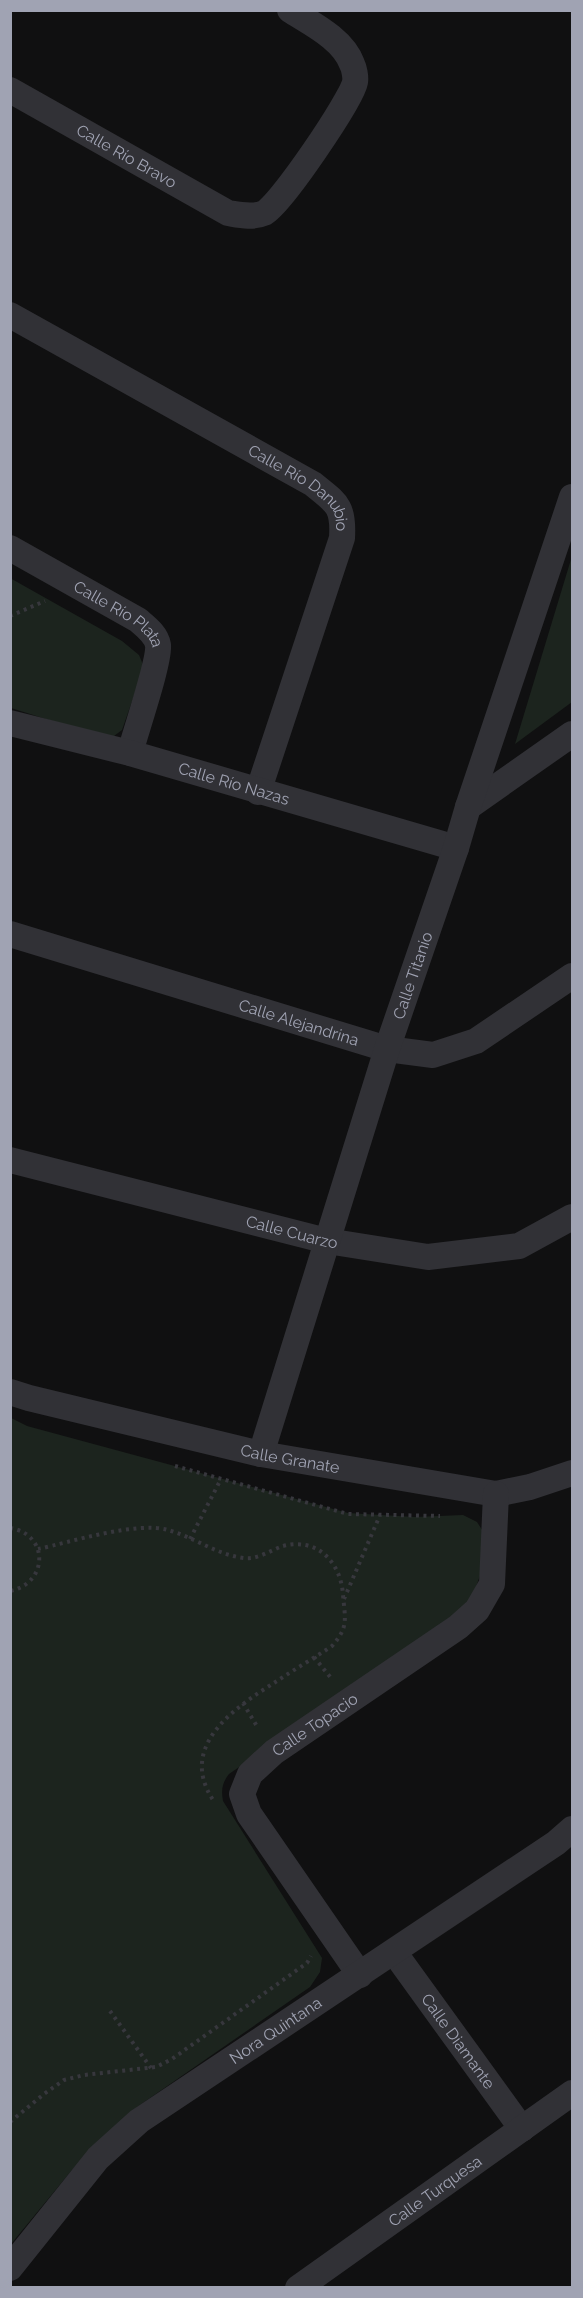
<svg xmlns="http://www.w3.org/2000/svg" width="583" height="2298" viewBox="0 0 583 2298" font-family="Raleway,sans-serif">
  <rect width="100%" height="100%" fill="#101011"/>
  <!-- green -->
  <path fill="#1c241e" d="M572,556V702L515,744Z
    M10,578L122,641L139,655L144,667L122,730L114,736L103,737L11,708Z
    M11,1418L27,1426L348,1513L415,1517L463,1515L477,1522L486,1536L485,1562L470,1603L445,1625L229,1774C222,1783 221,1790 223,1801L322,1958L320,1972L310,1987L137,2107L72,2170L11,2244Z"/>
  <g fill="none" stroke-linecap="round" stroke-linejoin="round">
    <!-- path -->
    <path stroke="#37373d" stroke-width="4" stroke-dasharray="3 4.5" stroke-linecap="butt" d="M10,616L45,601
      M175,1466L348,1514L440,1516
      M10,1528C49,1534 49,1583 10,1591
      M190,1539L221,1479
      M38,1549C71,1542 136,1521 168,1530C194,1537 217,1555 244,1558C257,1560 271,1550 283,1546C318,1537 341,1563 343,1595C345,1619 349,1627 332,1646C314,1658 295,1669 277,1681C236,1707 177,1745 213,1800
      M344,1599L380,1515
      M314,1657L331,1678
      M243,1703L258,1728
      M110,2011L151,2068
      M10,2122L44,2094L64,2080L84,2075L156,2067L172,2059L307,1963L311,1956"/>
    <!-- minor -->
    <g stroke="#313136" stroke-width="26">
      <path id="s1" d="M10,90L228,213C240,215 253,218 264,213C279,207 352,99 355,82C356,77 354,68 352,64C343,39 312,24 290,10"/>
      <path id="s2" d="M10,315L313,484C336,503 344,505 342,538L258,792"/>
      <path id="s3" d="M10,548L138,620C146,627 156,634 158,645C160,661 135,733 130,753"/>
      <path id="s4" d="M10,723L130,753L456,848"/>
      <path d="M468,807L572,734"/>
      <path id="s5" d="M10,934L387,1049L433,1055L476,1041L572,976"/>
      <path id="s6" d="M10,1160L327,1241L428,1257L519,1246L572,1217"/>
      <path id="s7" d="M10,1392L29,1398L261,1454L496,1494L530,1487L572,1473"/>
      <path id="s8" d="M261,1454L387,1049L456,848L468,807L572,497"/>
      <path id="s9" d="M394,1952L522,2129"/>
      <path id="s10" d="M360,1975L249,1814L242,1794L250,1774L274,1752L458,1627L477,1610L492,1584L496,1494"/>
      <path id="s11" d="M10,2268L98,2158L139,2121L556,1843L572,1829"/>
      <path id="s12" d="M298,2288L572,2093"/>
    </g>
  </g>
  <g text-anchor="middle" dominant-baseline="central" stroke-width="6" stroke-linejoin="round" paint-order="stroke">
    <!-- street labels -->
    <g font-size="16" fill="#a0a3b3" stroke="#0b0b0c">
      <text stroke="none"><textPath href="#s1" startOffset="134">Calle Río Bravo</textPath></text>
      <text stroke="none"><textPath href="#s2" startOffset="340">Calle Río Danubio</textPath></text>
      <text stroke="none"><textPath href="#s3" startOffset="128">Calle Río Plata</textPath></text>
      <text stroke="none"><textPath href="#s4" startOffset="232">Calle Río Nazas</textPath></text>
      <text stroke="none"><textPath href="#s8" startOffset="502">Calle Titanio</textPath></text>
      <text stroke="none"><textPath href="#s5" startOffset="302">Calle Alejandrina</textPath></text>
      <text stroke="none"><textPath href="#s6" startOffset="291">Calle Cuarzo</textPath></text>
      <text stroke="none"><textPath href="#s7" startOffset="288">Calle Granate</textPath></text>
      <text stroke="none"><textPath href="#s10" startOffset="320">Calle Topacio</textPath></text>
      <text stroke="none"><textPath href="#s11" startOffset="360">Nora Quintana</textPath></text>
      <text stroke="none"><textPath href="#s9" startOffset="110">Calle Diamante</textPath></text>
      <text stroke="none"><textPath href="#s12" startOffset="168">Calle Turquesa</textPath></text>
    </g>
  </g>
  <!-- border -->
  <rect width="583" height="2298" fill="none" stroke="#a0a3b3" stroke-width="24"/>
</svg>
